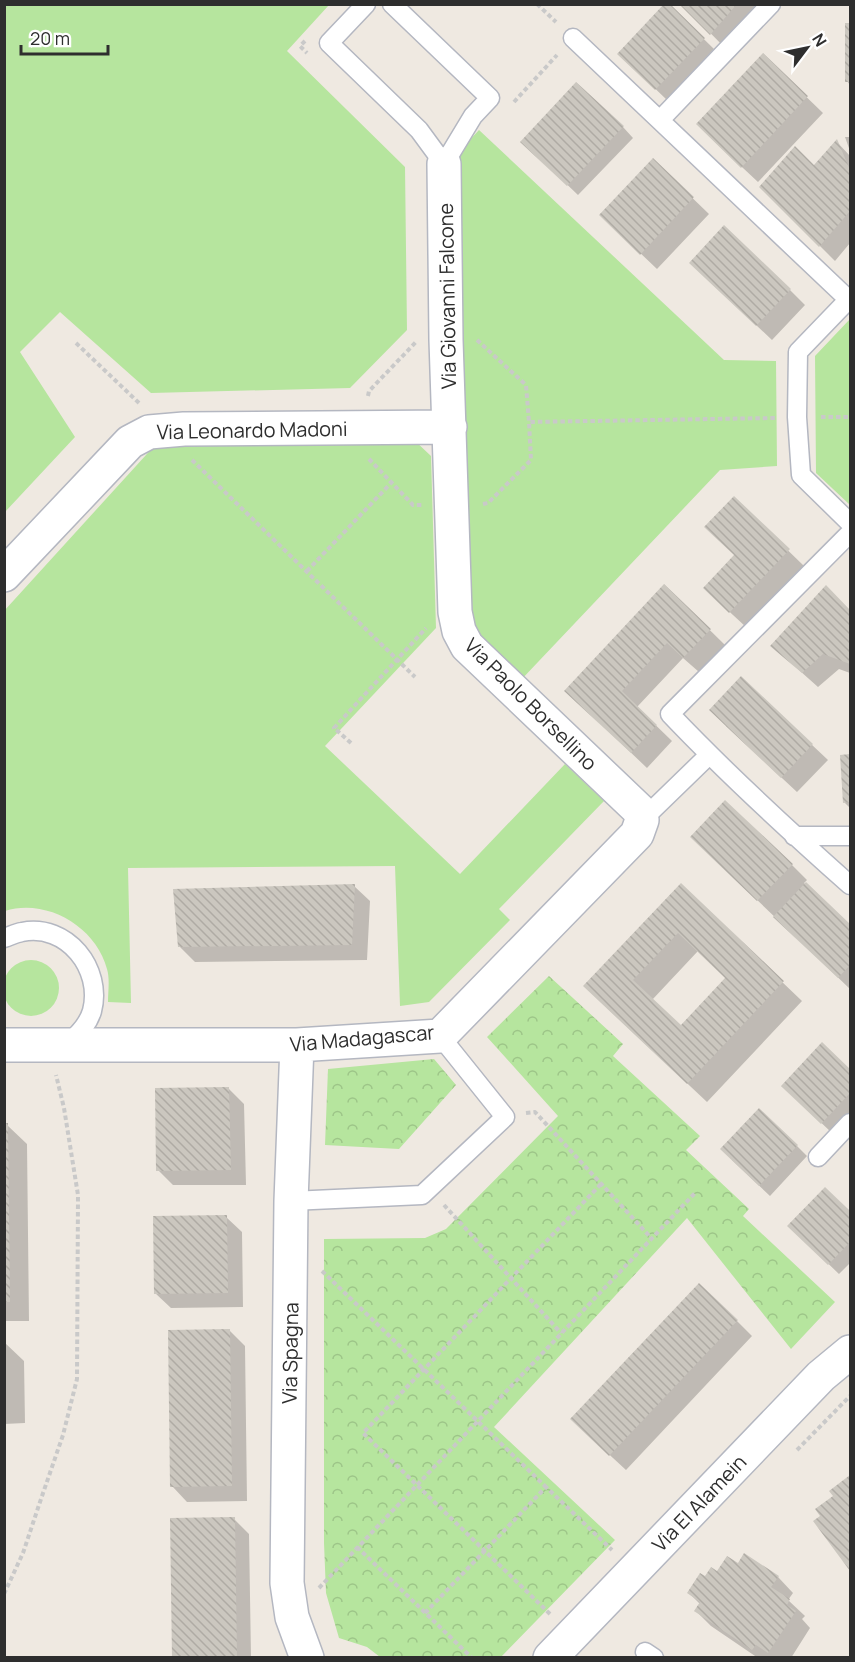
<svg xmlns="http://www.w3.org/2000/svg" width="855" height="1662" viewBox="0 0 855 1662" font-family="Manrope,sans-serif">
  <defs>
    <pattern id="park-crowns" width="20" height="18" patternUnits="userSpaceOnUse" patternTransform="scale(1.5)"><rect width="20" height="18" fill="#b6e59e"/><path d="M2 6a3 3 0 1 1 6 0M12 15a3 3 0 1 1 6 0" fill="none" stroke="#9dc588"/></pattern>
    <pattern id="building-back-hatch" width="6" height="6" patternUnits="userSpaceOnUse" patternTransform="scale(1.5)"><rect width="6" height="6" fill="#cbc7bf"/><path d="M-1 5l2 2M0 0l6 6M5-1l2 2" fill="none" stroke="#afaba4"/></pattern>
  </defs>
  <rect width="100%" height="100%" fill="#efe9e1"/>
  <!-- grass -->
  <path fill="#b6e59e" d="M5,4L329,5L287,51L405,167L407,330L350,388L151,393L60,312L20,352L75,437L5,512Z
    M479,130L724,360L776,361L777,466L720,470L520,681L465,629L454,157Z
    M850,319V505L816,473L815,356Z
    M413,439L431,456L436,628L325,746L460,874L565,764L604,801L499,909L510,920L429,1002L400,1006L395,866L128,868L131,1003L108,1002C108,992 110,979 107,969C96,927 47,898 5,911L4,611L156,444Z
    M3 988a28 28 0 1 1 56 0a28 28 0 1 1-56 0Z"/>
  <!-- park -->
  <path fill="url(#park-crowns)" d="M549,976L623,1044L613,1056L700,1136L686,1150L749,1209L743,1216L835,1302L791,1349L687,1218L494,1427L615,1540L501,1657H380L367,1647L339,1638L326,1593L324,1543V1239L425,1238L446,1229L558,1116L487,1037Z
    M434,1059L456,1085L399,1149L325,1145L328,1069Z"/>
  <!-- shadow -->
  <path fill="#0003" fill-rule="evenodd" d="M668,4L714,49L667,100L619,54Z
    M682,4H766L726,49Z
    M846,25H850V85L847,81Z
    M763,55L823,113L758,182L713,140Z
    M623,127L633,138L578,195L533,152Z
    M845,137H850V151Z
    M837,142L850,156V243L835,261L761,187L814,167Z
    M653,160L709,214L657,269L616,230Z
    M706,278L790,290L805,305L772,340Z
    M734,498L804,566L746,627L720,603L735,555Z
    M665,586L725,645L699,672L683,658L637,707L672,741L647,768L582,706Z
    M826,588L850,612V673L839,669L818,687L772,646Z
    M741,678L828,760L797,792L726,726Z
    M842,756H850V808L844,802Z
    M707,852L792,865L807,880L804,883L850,926V989Z
    M681,885L802,1001L707,1102L605,1006ZM698,951L727,978L681,1027L652,1000Z
    M354,886L370,901L367,960L195,962L180,947Z
    M822,1045L850,1071V1114L832,1133L793,1096Z
    M229,1089L244,1104L246,1185H173L158,1170Z
    M4,1125H7L27,1144L29,1321H4Z
    M797,1146L807,1156L770,1196L732,1160Z
    M825,1189L850,1213V1263L839,1274L789,1226Z
    M226,1217L242,1232L243,1307L171,1308L155,1293Z
    M737,1321L752,1336L626,1470L587,1434Z
    M229,1330L245,1346L247,1501L187,1502L172,1486Z
    M4,1342L24,1361L25,1423L4,1424Z
    M850,1477V1569L815,1521L822,1516L835,1496L831,1491Z
    M234,1519L249,1534L251,1658H174Z
    M739,1565L778,1577L793,1593L788,1600L805,1616L802,1619L810,1628L791,1658H758L711,1626L696,1611L700,1604L688,1592L705,1578Z"/>
  <!-- building -->
  <path fill="url(#building-back-hatch)" fill-rule="evenodd" d="M664,4H670L705,38L655,90L617,54Z
    M679,4H737L710,35Z
    M845,23H850V82H845Z
    M763,53L808,96L741,168L696,124Z
    M576,82L624,126L567,186L520,142Z
    M837,139L850,170V211L819,247L759,187L795,146L814,165Z
    M653,158L694,197L640,255L599,215Z
    M724,225L791,289L756,326L689,263Z
    M734,496L790,549L729,613L703,588L734,555L704,527Z
    M664,584L711,629L683,658L667,643L622,691L657,725L631,753L564,691Z
    M826,585L850,610V664L823,654L802,673L770,646Z
    M741,676L813,744L781,778L709,710Z
    M850,754V802L843,803L840,755Z
    M725,800L793,864L757,901L690,837Z
    M806,882L850,924V965L838,978L773,917Z
    M681,883L784,981L687,1084L583,986ZM678,933L725,978L681,1025L633,980Z
    M355,884L352,945L178,947L173,889Z
    M822,1042L850,1069V1093L821,1124L781,1086Z
    M229,1087L231,1170L156,1171L155,1088Z
    M759,1108L798,1145L759,1186L720,1149Z
    M4,1123H8L10,1302H4Z
    M825,1187L850,1211V1242L828,1265L787,1226Z
    M227,1215L228,1293L154,1294L153,1216Z
    M699,1283L738,1320L609,1456L570,1419Z
    M230,1329L232,1486L170,1487L168,1330Z
    M850,1475V1571L813,1521L820,1516L815,1509L833,1496L829,1491Z
    M235,1517L237,1658H172L170,1518Z
    M744,1553L779,1576L771,1587L790,1599L787,1605L796,1611L768,1653L756,1645L752,1650L694,1611L700,1602L687,1593L700,1573L705,1576L711,1567L717,1571L727,1556L738,1563Z"/>
  <g fill="none" stroke-linecap="round" stroke-linejoin="round">
    <defs>
      <path id="service" d="M366,4L329,43L419,130L444,164L473,116L490,98L392,4
        M573,38L849,300
        M660,120L771,4
        M850,298L798,352L797,417L801,475L850,523
        M850,533L670,714C727,774 788,830 850,885
        M642,820L709,755
        M794,836H850
        M4,938C10,936 16,933 22,932C67,923 103,969 92,1011C88,1025 78,1035 67,1044
        M818,1157L850,1123
        M291,1201L422,1195L505,1117L440,1036
        M645,1652L654,1658"/>
      <path id="minor" d="M4,575L130,442L149,432L184,429L450,427
        M4,1045H297L440,1036L637,834L642,820L639,810L467,646L459,631L455,612L446,340L444,164
        M297,1045L291,1201L287,1583L292,1617L307,1658
        M550,1658L821,1376L850,1352"/>
    </defs>
    <!-- service casing -->
    <use href="#service" stroke="#b4b7c1" stroke-width="21"/>
    <!-- minor casing -->
    <use href="#minor" stroke="#b4b7c1" stroke-width="36"/>
    <!-- path -->
    <path stroke="#c9c9c9" stroke-width="4" stroke-dasharray="4.5 3" stroke-linecap="butt" d="M537,4L556,22
      M305,41L300,46L307,53
      M514,102L557,55
      M477,340L526,385L529,422L775,418
      M76,343L139,403
      M368,396L369,391L416,342
      M821,417H850
      M369,459L413,505H423
      M192,460L415,677
      M483,504L488,503L531,460L529,422
      M307,571L391,483
      M351,743L334,728L426,628
      M526,1113L535,1112L652,1239
      M444,1205L561,1333
      M322,1271L546,1487
      M797,1450L850,1396
      M357,1547L472,1658
      M319,1588L695,1193
      M4,1594L23,1553L41,1499L63,1435L77,1379L78,1195L64,1108L56,1075
      M425,1613L546,1487L612,1550
      M550,1614L363,1433L601,1184"/>
    <!-- service -->
    <use href="#service" stroke="#fff" stroke-width="18"/>
    <!-- minor -->
    <use href="#minor" stroke="#fff" stroke-width="33"/>
  </g>
  <g text-anchor="middle" dominant-baseline="central" stroke-width="4.5" stroke-linejoin="round" paint-order="stroke">
    <!-- street labels -->
    <g font-size="20" fill="#2e2e2e" stroke="#fff">
      <text transform="translate(447 296) rotate(-91)">Via Giovanni Falcone</text>
      <text transform="translate(252 430) rotate(-1)">Via Leonardo Madoni</text>
      <text transform="translate(531 704) rotate(45)">Via Paolo Borsellino</text>
      <text transform="translate(362 1038) rotate(-5)">Via Madagascar</text>
      <text transform="translate(290 1353) rotate(-89)">Via Spagna</text>
      <text transform="translate(699 1503) rotate(-46)">Via El Alamein</text>
    </g>
  </g>
  <!-- border -->
  <rect width="855" height="1662" fill="none" stroke="#2e2e2e" stroke-width="12"/>
  <!-- north arrow -->
  <g transform="translate(807 48) rotate(58)" stroke="#ffffff" stroke-width="4.5" paint-order="stroke">
  <path d="M0-4.5L10 22L0 15L-10 22Z" fill="#2e2e2e"/>
  <text y="-9" font-size="16" font-weight="bold" text-anchor="middle" fill="#2e2e2e">N</text>
  </g>
  <!-- scale -->
  <path d="M21 45v9h87v-9" fill="none" stroke="#2e2e2e" stroke-width="3"/>
  <text x="30" y="45" font-size="18" fill="#2e2e2e" stroke="#ffffff" stroke-width="4.5" paint-order="stroke">20 m</text>
</svg>
